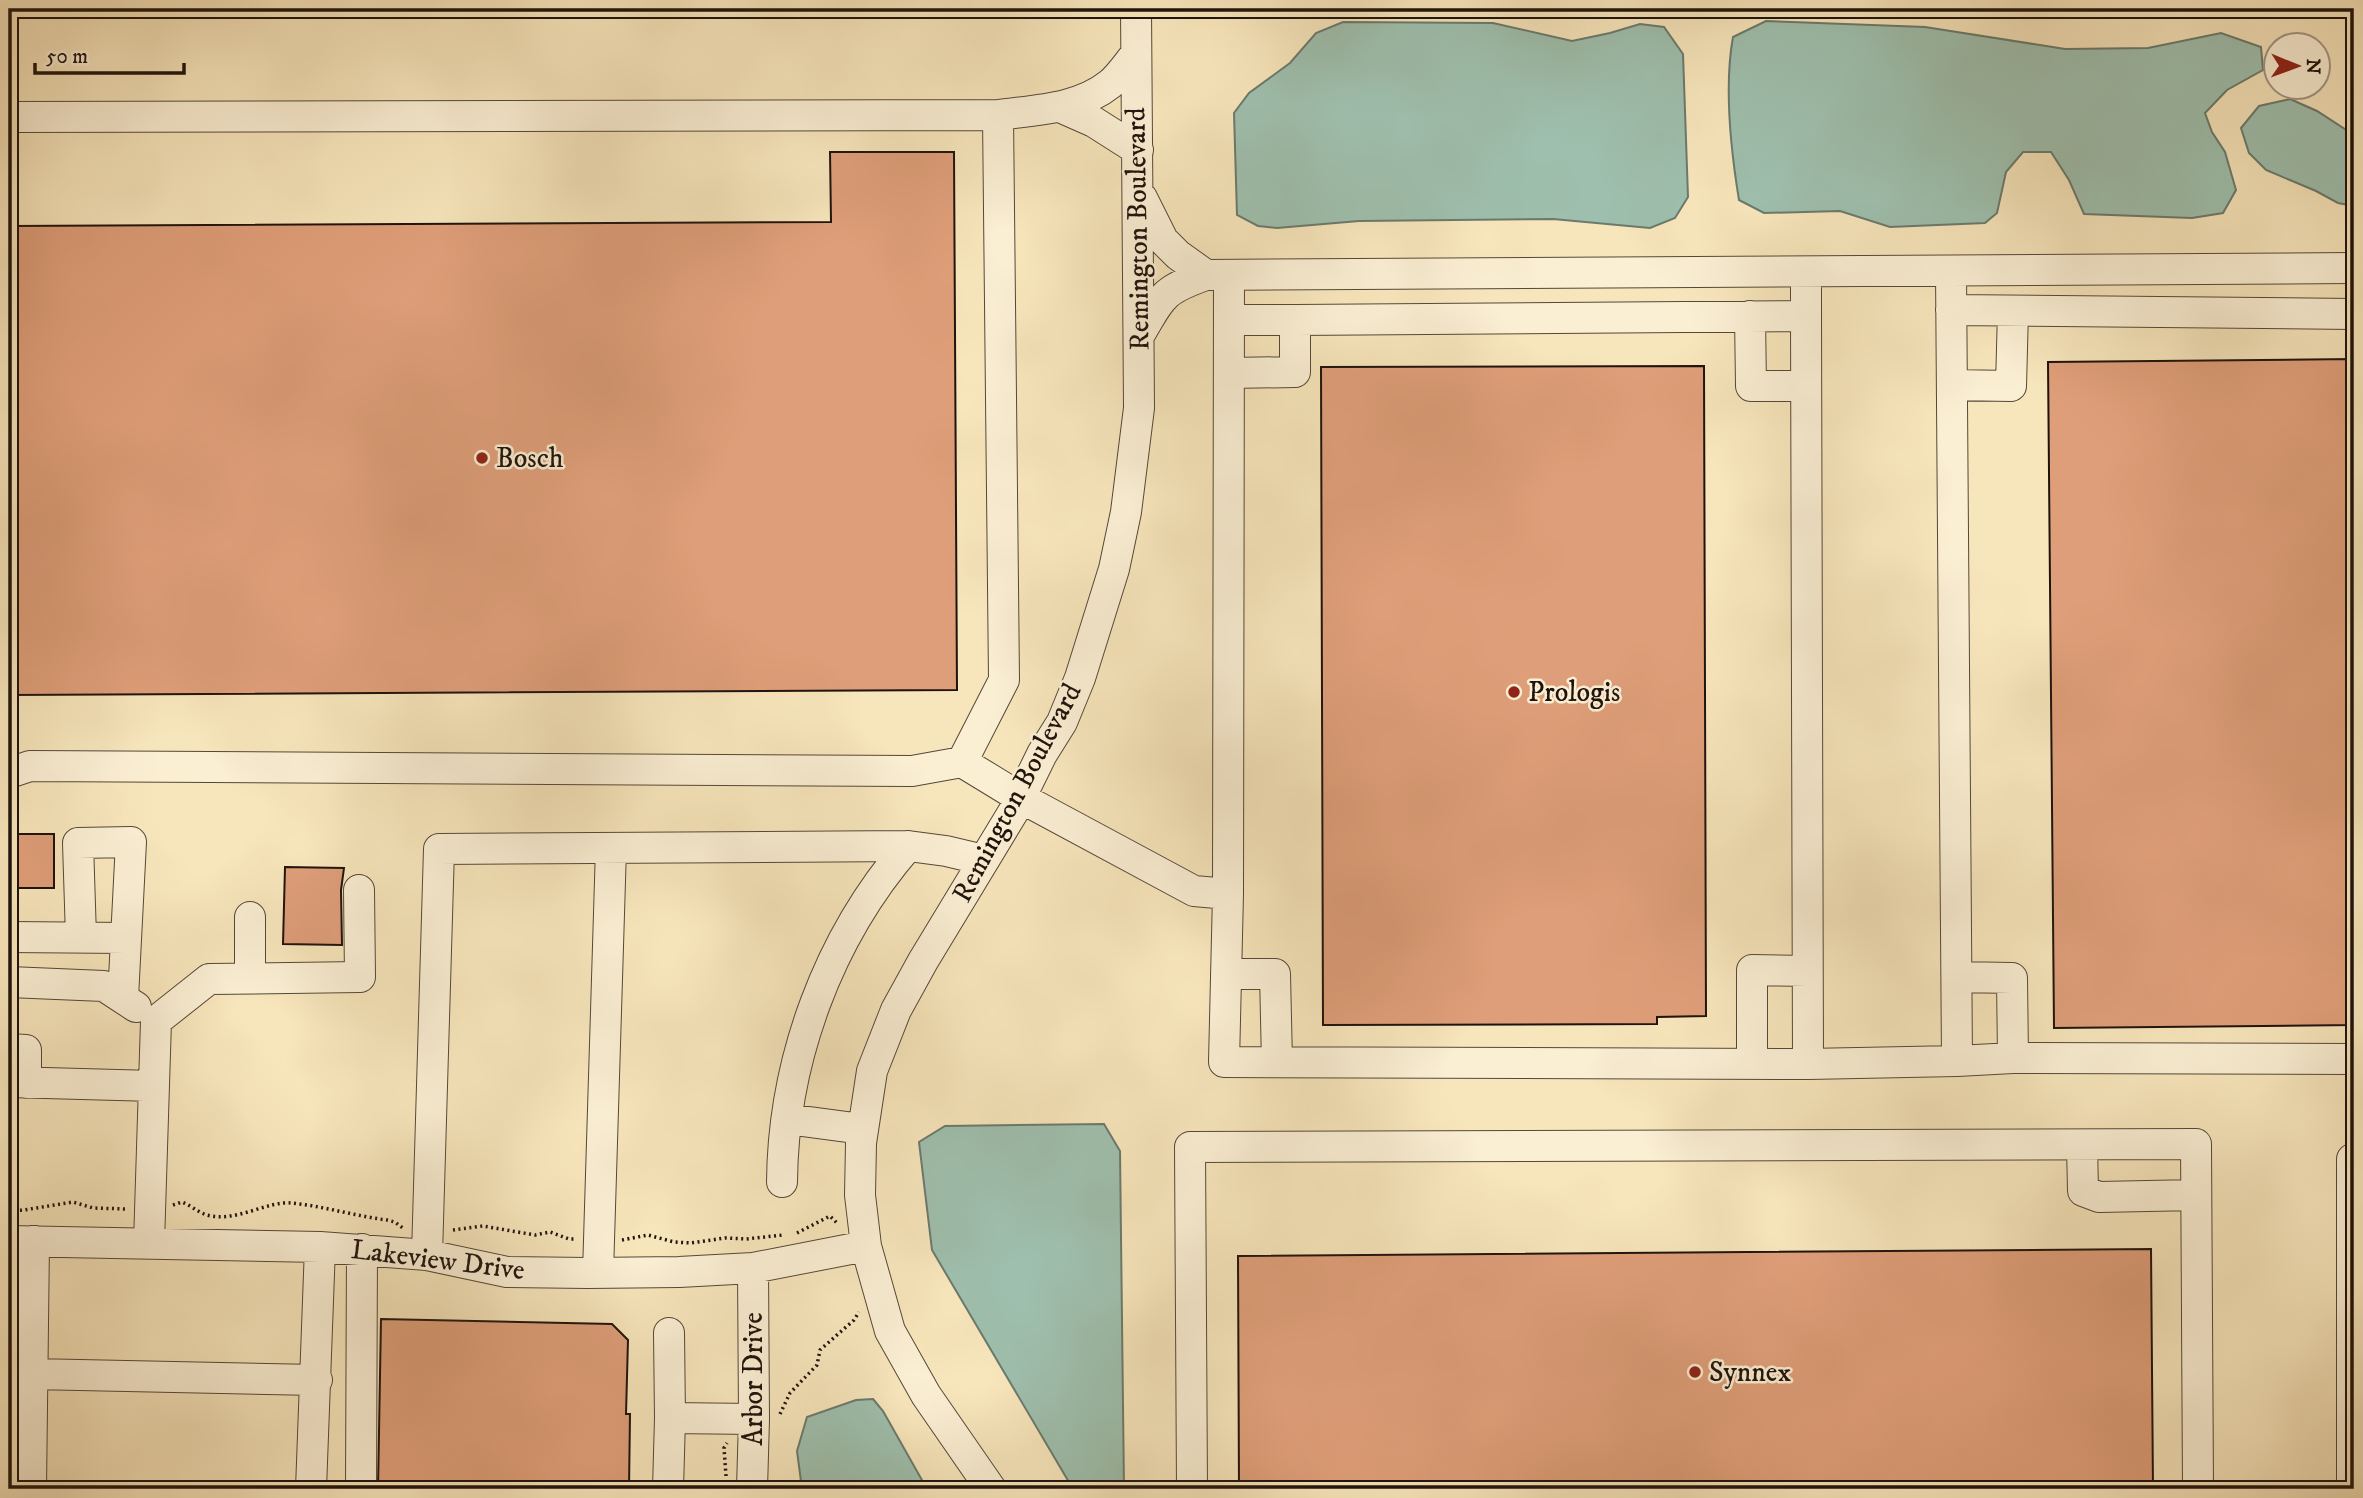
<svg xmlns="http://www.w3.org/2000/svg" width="2363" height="1498" viewBox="0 0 2363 1498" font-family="'IM FELL DW Pica',serif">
  <rect width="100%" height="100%" fill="#f7e5bb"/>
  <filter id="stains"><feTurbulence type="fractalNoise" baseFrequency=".00286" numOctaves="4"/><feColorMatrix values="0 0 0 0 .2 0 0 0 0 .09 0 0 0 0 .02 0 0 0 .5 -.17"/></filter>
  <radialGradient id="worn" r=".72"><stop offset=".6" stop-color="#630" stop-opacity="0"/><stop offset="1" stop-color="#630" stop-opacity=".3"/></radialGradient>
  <!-- water -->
  <path fill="#9ebfad" stroke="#6b7a6d" stroke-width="2" d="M1766,21L1925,27L2065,49L2148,48L2221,33L2261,47L2263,70L2227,90L2205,113L2212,132L2225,152L2236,190L2223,213L2192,218L2084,214L2069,180L2051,152H2023L2006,172L1997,213L1985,223L1890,227L1840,211L1764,213L1739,200C1731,151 1724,86 1733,37Z
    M1343,22L1493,23L1572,41L1610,33L1640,24L1664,27L1683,54L1688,197L1675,218L1650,228L1553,219L1359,221L1277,228L1258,226L1237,215L1234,113L1249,93L1290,63L1316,33Z
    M2290,99L2317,111L2354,135V206L2338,203L2316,191L2266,170L2249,153L2241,128L2259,106Z
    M1104,1124L1120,1151L1124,1489H1073L932,1250L919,1142L945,1126Z
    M873,1399L883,1411L927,1489H802L797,1451L807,1417L856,1400Z"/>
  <!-- building -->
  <path fill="#de9e79" stroke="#1f130d" stroke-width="2" d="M830,152H954L957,690L9,695V226L831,222Z
    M2354,359V1025L2054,1028L2048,362Z
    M1704,366L1706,1016L1657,1017V1024L1323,1025L1321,367Z
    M9,834H54V888H9Z
    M285,867L344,868L341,890L342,945L283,944Z
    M2151,1249L2153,1489H1239L1238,1256Z
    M381,1319L612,1324L628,1340L626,1414H630L629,1489H378Z"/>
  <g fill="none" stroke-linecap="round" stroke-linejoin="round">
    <defs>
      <path id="minor" d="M1060,107L1094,122L1138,150
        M998,115C1036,110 1079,109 1110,84C1120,76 1128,63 1136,54
        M9,117L998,115L1004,680L962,762
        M1142,198L1163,240L1178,255L1206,275
        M1951,271L1957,1061L2013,1058L2354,1059
        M1951,310L2354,314
        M1750,316L1751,386H1806
        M1229,320H1295V372L1229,373
        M1295,320L1806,316V272
        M1140,334C1162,296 1163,290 1206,275L2354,268
        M1952,385L2011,386L2013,311
        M9,773L30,766L912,771L962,762L1021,798L1194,891L1228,894L1229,275
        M1228,894L1224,1062L1808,1064L1806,316
        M250,917V978
        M9,937L126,938
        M81,937L78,843L131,842L123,998
        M1226,974H1275L1277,1062
        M1957,977L2012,978L2013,1058
        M9,982L104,986L136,1007
        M156,1021L209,979L360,977L359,890
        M9,1049L26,1050V1083
        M1752,1064V970L1807,971
        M1808,1064L1957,1061
        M9,1082L154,1086
        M787,1119L862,1129
        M2082,1145L2083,1191L2099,1197L2196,1195
        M782,1182C783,1061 828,938 908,846
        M9,1241L320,1247L427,1255L507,1272L588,1273L679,1272L753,1268L866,1246
        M149,1243L156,1021
        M427,1255L439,849L908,846L946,851L984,860
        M598,1273L611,848
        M9,1317L33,1319
        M32,1374L317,1380
        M670,1418L754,1419
        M31,1489L34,1241
        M311,1489L320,1247
        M361,1489L362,1249
        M668,1489L670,1418L669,1333
        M752,1489L754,1419L753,1268
        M991,1489L926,1395L890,1331L866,1246L860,1195L861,1143L872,1071L896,1010L923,961L1015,809L1042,754L1062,722L1080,678L1114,569L1126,512L1139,408L1136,9
        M1192,1489L1190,1147L2196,1144L2198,1489
        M2352,1489V1159H2354"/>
    </defs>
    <!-- minor casing -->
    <use href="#minor" stroke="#554838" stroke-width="32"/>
    <!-- path -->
    <path stroke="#1f130d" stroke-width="3.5" stroke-dasharray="2 3.5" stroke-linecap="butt" d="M173,1205L182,1202C192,1206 200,1214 211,1216C238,1221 268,1201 291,1203C323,1206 355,1216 387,1220L395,1222L404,1229
      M9,1211L24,1210L73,1202L93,1208L127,1209
      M453,1230L483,1226L535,1235L550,1232L569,1239H575
      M797,1233L830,1216L838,1224
      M622,1240L648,1235L674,1242L691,1243L725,1238L746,1239L783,1235
      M780,1414L790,1393L817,1365L820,1350L854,1320L859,1312
      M726,1476L724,1448L727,1443"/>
    <!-- minor -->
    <use href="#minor" stroke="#faeed3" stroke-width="30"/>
  </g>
  <!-- markers -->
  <g fill="#8f2418" stroke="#faeed3" stroke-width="2.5">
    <circle cx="482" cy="458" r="7"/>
    <circle cx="1514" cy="692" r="7"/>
    <circle cx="1695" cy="1372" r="7"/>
  </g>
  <g text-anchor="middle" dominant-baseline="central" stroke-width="5" stroke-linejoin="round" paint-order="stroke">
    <!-- street labels -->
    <g font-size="28" fill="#1f130d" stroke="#faeed3">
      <text transform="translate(1138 229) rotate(-91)">Remington Boulevard</text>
      <text transform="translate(1017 793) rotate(-62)">Remington Boulevard</text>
      <text transform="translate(438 1260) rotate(7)">Lakeview Drive</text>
      <text transform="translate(753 1379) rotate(-90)">Arbor Drive</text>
    </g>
    <!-- poi labels -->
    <g font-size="28" fill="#1f130d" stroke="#faeed3" text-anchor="start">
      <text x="496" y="458">Bosch</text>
      <text x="1528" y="692">Prologis</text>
      <text x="1709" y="1372">Synnex</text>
    </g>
  </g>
  <!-- margin -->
  <rect width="2363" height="1498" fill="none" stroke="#f7e5bb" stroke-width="35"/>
  <rect x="10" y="10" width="2342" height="1477" fill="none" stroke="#1f130d" stroke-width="3.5"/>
  <rect x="18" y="18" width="2328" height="1463" fill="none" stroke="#1f130d" stroke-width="2"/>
  <!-- north arrow -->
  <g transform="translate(2297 66) rotate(91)"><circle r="33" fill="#faeed3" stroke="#a29684" stroke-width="2"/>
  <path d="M0-5L12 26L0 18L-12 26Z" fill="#8f2418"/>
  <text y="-10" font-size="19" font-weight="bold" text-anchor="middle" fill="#1f130d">N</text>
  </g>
  <!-- scale -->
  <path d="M35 63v10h149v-10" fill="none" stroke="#1f130d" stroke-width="3.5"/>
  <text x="46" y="63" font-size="21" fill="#1f130d" stroke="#faeed3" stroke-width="5" paint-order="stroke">50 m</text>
  <rect width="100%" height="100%" filter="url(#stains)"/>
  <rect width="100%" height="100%" fill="url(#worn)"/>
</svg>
